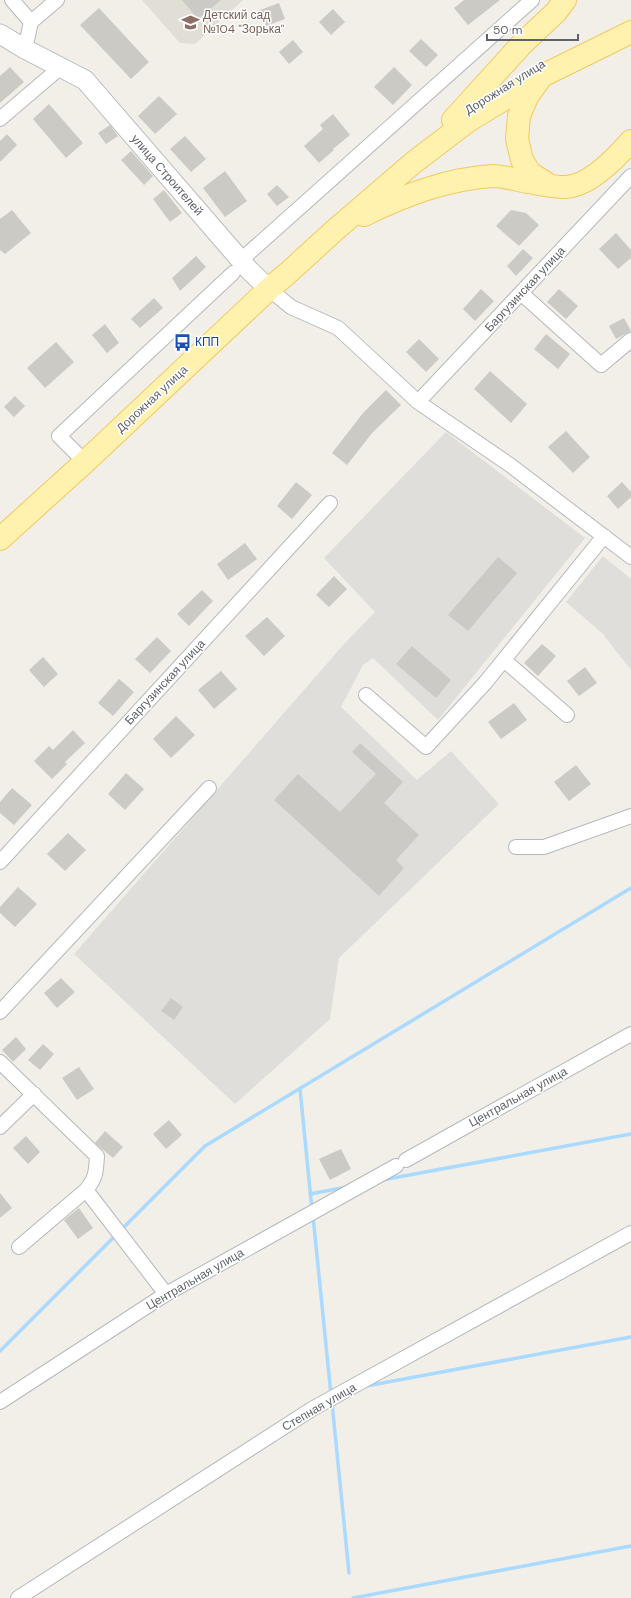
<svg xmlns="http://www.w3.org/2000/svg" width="631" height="1598" viewBox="0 0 631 1598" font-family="'DM Sans',sans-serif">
  <rect width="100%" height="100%" fill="#f1efe8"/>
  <!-- industrial -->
  <path fill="#e0deda" d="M446,432L585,538L438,720L373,658L363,665L341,707L417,780L451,751L499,804L339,958L330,1019L235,1104L74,954L344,644L375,612L324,558Z
    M603,556L631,579V670L602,633L566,602Z"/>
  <!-- education -->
  <path fill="#e1ded6" d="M142,0H243L195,44L180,43Z"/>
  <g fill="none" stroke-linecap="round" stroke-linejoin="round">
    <!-- stream -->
    <path stroke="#aadaff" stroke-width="3.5" d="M300,1089L312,1210
      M382,1180L631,1134
      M310,1194L347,1187
      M313,1216L331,1395
      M121,1230L205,1146L631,888
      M0,1351L117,1234
      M366,1386L631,1337
      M332,1403L349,1573
      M353,1598L631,1546"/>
  </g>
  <!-- building -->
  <path fill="#cccac5" d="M182,0H221L198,19Z
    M464,0H500L468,25L454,8Z
    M279,3L285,19L266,26L260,10Z
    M99,8L149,62L131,79L80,25Z
    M333,9L345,22L331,35L319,22Z
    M421,39L438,55L426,67L409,51Z
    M293,40L303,52L289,64L279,52Z
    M10,67L24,82L0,103V76Z
    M394,67L412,85L393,105L374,87Z
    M159,96L177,114L155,134L138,116Z
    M49,104L83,143L66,158L33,119Z
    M333,114L350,135L333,149L334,150L319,163L304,146L323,129L320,125Z
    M110,125L118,136L106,144L98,133Z
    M7,134L17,145L0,162V141Z
    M185,136L206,159L191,172L170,149Z
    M131,151L153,176L144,185L121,160Z
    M225,171L247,201L225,217L203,188Z
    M277,185L289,197L277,206L267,194Z
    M164,190L182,213L170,222L153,199Z
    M12,210L31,233L5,254L0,250V219Z
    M511,210L526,213L539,225L519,246L496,226Z
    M616,233L631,250V258L618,269L599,249Z
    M523,249L533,258L516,276L507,266Z
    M196,256L206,267L180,291L172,278Z
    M481,289L494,301L475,321L463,309Z
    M559,289L578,306L566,319L547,302Z
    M154,298L163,308L140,328L131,319Z
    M624,318L631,331L616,339L609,326Z
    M105,324L119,343L107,353L92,335Z
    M546,334L570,354L558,369L534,349Z
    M419,339L439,359L426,372L406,352Z
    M56,342L74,362L45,388L27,368Z
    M490,371L527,404L511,423L474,389Z
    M386,390L401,405L373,432L347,465L332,453L363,413Z
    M15,396L25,406L14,417L4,407Z
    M566,431L590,457L573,473L548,447Z
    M296,482L312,495L292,519L277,506Z
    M622,482L631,492V497L618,509L607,496Z
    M245,543L257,559L228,580L217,564Z
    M498,557L517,573L468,631L448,615Z
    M334,576L347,589L329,607L316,595Z
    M202,590L213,601L189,626L177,614Z
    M267,617L285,636L264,656L245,636Z
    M157,637L171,651L150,673L135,659Z
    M542,644L556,656L538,676L524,663Z
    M412,646L451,680L436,698L396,664Z
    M43,657L58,674L44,687L29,670Z
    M585,667L597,683L579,696L567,681Z
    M221,671L237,689L214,709L198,690Z
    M119,679L134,692L113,716L98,703Z
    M514,703L527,720L501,739L488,722Z
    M176,716L195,735L171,758L153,739Z
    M73,730L85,743L65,762L67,764L52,779L34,761L49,746L53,750Z
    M360,743L403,782L384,803L419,835L396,860L404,868L379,896L274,800L298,774L340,812L376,774L352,752Z
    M576,765L591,784L569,801L554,782Z
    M126,773L144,789L125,810L108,794Z
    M12,788L32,805L14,825L0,813V802Z
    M68,833L86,850L65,871L47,854Z
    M18,887L37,904L15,927L0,913V907Z
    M61,978L75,992L57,1008L44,993Z
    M171,998L183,1007L174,1020L161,1011Z
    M16,1037L26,1049L13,1062L2,1050Z
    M43,1044L54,1054L40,1070L28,1060Z
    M79,1067L94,1089L77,1100L62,1078Z
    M169,1120L182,1135L166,1149L153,1134Z
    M105,1131L123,1147L113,1158L95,1143Z
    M26,1136L40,1152L28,1164L13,1148Z
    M341,1149L351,1169L330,1180L319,1159Z
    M0,1193L12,1208L0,1218Z
    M79,1208L93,1228L78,1239L64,1220Z"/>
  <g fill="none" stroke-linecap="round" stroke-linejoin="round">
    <defs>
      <path id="street" d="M12,0L31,22L25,49
        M31,22L57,0
        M0,119L61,67
        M241,260L532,0
        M269,289L291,307L338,328L418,402L510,465L631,557
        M521,293L601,365L631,340
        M418,402L631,176
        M85,462L59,436L233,273
        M504,660L567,715
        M366,695L426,747L485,683L604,536
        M516,847H544L631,816
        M0,862L330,503
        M0,1012L209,788
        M0,1062L97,1156C96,1172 96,1178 86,1190L19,1247
        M0,1127L34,1094
        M406,1160L631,1034
        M86,1190L166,1294
        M0,1402L166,1294L396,1166
        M18,1598L312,1409L631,1233"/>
      <path id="secondary" d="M0,34L25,49L85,80L250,271L269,289"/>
      <path id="primary" d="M539,80L527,97L519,116L517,139L522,160L530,173L549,185
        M453,120L522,44L556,12L565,0
        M364,215C405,195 447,179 492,176C504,176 517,180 528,182C540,184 553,187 565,187C588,187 616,158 631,141
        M0,539L85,462L269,289L288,273L335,230L413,163L468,121L544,75L631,32"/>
    </defs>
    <!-- street casing -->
    <use href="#street" stroke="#b5b8bc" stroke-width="16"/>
    <!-- secondary casing -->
    <use href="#secondary" stroke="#b6babf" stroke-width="21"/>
    <!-- primary casing -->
    <use href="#primary" stroke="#f2c960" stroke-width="24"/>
    <!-- street -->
    <use href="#street" stroke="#fff" stroke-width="14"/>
    <!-- secondary -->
    <use href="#secondary" stroke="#fff" stroke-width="19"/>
    <!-- primary -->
    <use href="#primary" stroke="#fff2af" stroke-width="22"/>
  </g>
  <!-- icons -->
  <defs>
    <symbol id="school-bare" viewBox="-9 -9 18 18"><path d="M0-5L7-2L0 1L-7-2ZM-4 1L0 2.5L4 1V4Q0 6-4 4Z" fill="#8d6e63" stroke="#fff" stroke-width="2.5" paint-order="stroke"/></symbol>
    <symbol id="bus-bare" viewBox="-9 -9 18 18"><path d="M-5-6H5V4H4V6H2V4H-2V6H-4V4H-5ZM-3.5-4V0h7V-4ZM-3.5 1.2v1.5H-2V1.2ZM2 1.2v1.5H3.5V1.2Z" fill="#1a4fb4" stroke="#fff" stroke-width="2.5" paint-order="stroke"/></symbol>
  </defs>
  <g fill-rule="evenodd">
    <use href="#school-bare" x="178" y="10" width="25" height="25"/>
    <use href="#bus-bare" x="170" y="330" width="25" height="25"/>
  </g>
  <g text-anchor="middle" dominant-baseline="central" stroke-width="3" stroke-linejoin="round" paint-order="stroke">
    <!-- education labels -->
    <g font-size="12" fill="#785e54" stroke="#fff" text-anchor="start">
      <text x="203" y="15">Детский сад<tspan x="203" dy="14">№104 "Зорька"</tspan></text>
    </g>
    <!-- street labels -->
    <g font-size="12" fill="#5f6368" stroke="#fff">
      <text transform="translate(505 87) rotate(-32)">Дорожная улица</text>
      <text transform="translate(167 175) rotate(49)">улица Строителей</text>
      <text transform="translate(525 289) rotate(-47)">Баргузинская улица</text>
      <text transform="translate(152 399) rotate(-43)">Дорожная улица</text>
      <text transform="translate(165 682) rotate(-47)">Баргузинская улица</text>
      <text transform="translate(518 1097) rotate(-29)">Центральная улица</text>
      <text transform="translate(195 1279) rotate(-30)">Центральная улица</text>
      <text transform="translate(319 1407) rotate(-30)">Степная улица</text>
    </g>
    <!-- transit labels -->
    <g font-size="12" fill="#164399" stroke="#fff" text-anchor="start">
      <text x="195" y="342">КПП</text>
    </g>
  </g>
  <!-- scale -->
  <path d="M487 34v6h91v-6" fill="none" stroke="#5f6368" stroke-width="2"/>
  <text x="493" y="34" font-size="12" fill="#5f6368" stroke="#ffffff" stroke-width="3" paint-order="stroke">50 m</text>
</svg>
